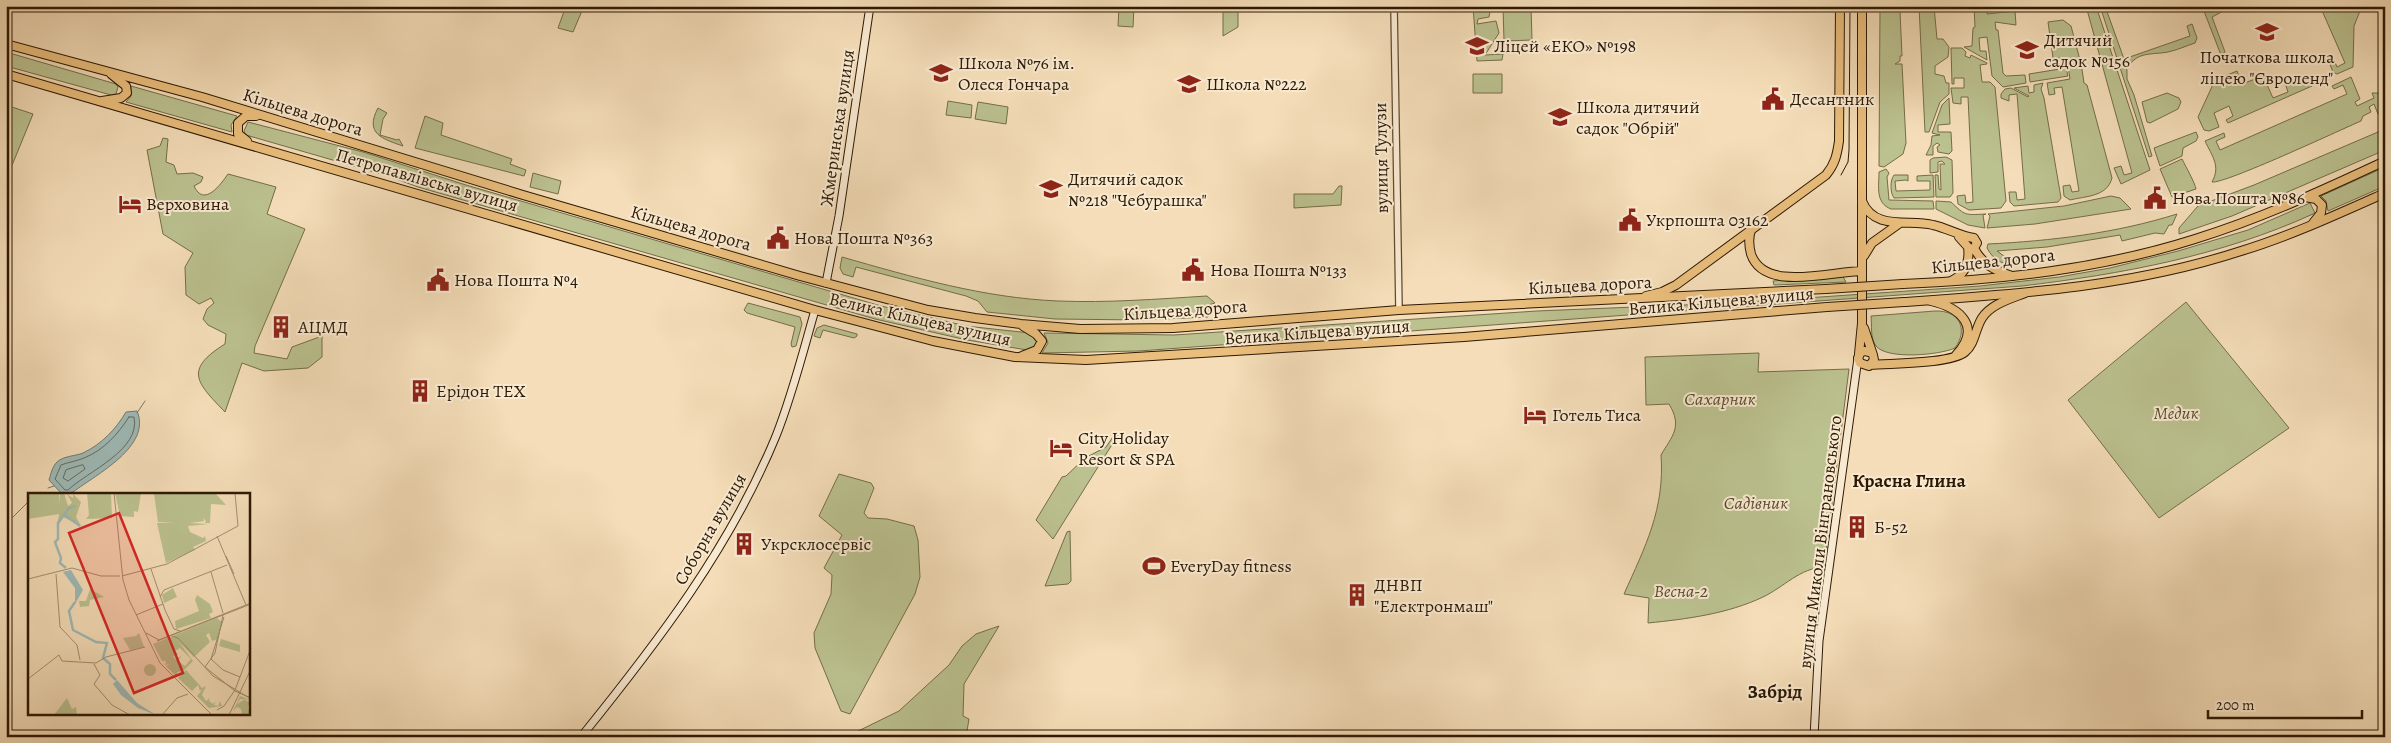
<svg xmlns="http://www.w3.org/2000/svg" width="2391" height="743" viewBox="0 0 2391 743" font-family="Alegreya,serif">
  <rect width="100%" height="100%" fill="#f4ddb8"/>
  <filter id="stains"><feTurbulence type="fractalNoise" baseFrequency=".004" numOctaves="4"/><feColorMatrix values="0 0 0 0 .2 0 0 0 0 .09 0 0 0 0 .02 0 0 0 .5 -.17"/></filter>
  <radialGradient id="worn" r=".72"><stop offset=".6" stop-color="#630" stop-opacity="0"/><stop offset="1" stop-color="#630" stop-opacity=".3"/></radialGradient>
  <!-- green -->
  <path fill="#bbc18f" stroke="#746d49" d="M566,6H584L573,32L558,28Z
    M1119,6H1134L1133,27L1118,26Z
    M1223,6H1238V27L1223,36Z
    M1473,6H1491L1489,17L1478,19L1477,24L1496,21L1499,33L1485,55L1503,54L1502,60L1477,61Z
    M1503,6H1531L1532,40L1504,41Z
    M1880,6H1899L1900,11L1902,56H1900V61L1895,64H1902L1906,143L1903,154L1884,167L1879,166Z
    M1919,6H1934L1937,39H1943L1949,47L1948,57L1935,66V74L1944,76L1946,83H1949V94L1940,102L1929,132H1925Z
    M1974,6H1989L1987,14L2015,11L2016,25L1995,22L1996,30H1998L2003,73L2006,76L2025,75L2026,83L2003,87L1992,76L1987,37L1979,38L1980,51H1986L1987,60L1964,47L1972,46L1973,28L1975,27Z
    M2086,6H2096L2150,170L2121,184L2114,168L2121,166L2124,175L2132,173Z
    M2100,6H2105L2124,59L2190,36L2187,26L2192,24L2197,38L2195,43C2186,46 2177,50 2168,52C2152,55 2138,51 2128,67L2124,60L2122,61L2127,70V79L2134,95L2152,156L2149,157Z
    M2202,6H2233L2212,17L2225,52L2221,55Z
    M2320,6H2362L2354,26L2353,67L2337,74L2333,72L2329,62L2334,60L2337,67L2345,63Z
    M2063,20L2071,26L2080,60L2062,64L2061,58H2058V64L2054,65L2048,22Z
    M1951,48H1962L1966,52L1965,56L1970,58L1971,55L1987,63V64L1980,65L1982,82H1990L1995,87L2006,201L2001,208L1969,210L1958,204L1957,196L1965,195L1966,203L1973,202L1968,97H1961V104L1953,103L1951,88H1964V78H1954V84H1952Z
    M6,52L116,84L118,87L116,94L111,95L6,66Z
    M2081,63L2084,83L2087,85L2112,178C2107,197 2086,196 2070,200L2064,196L2063,186L2070,185L2072,192L2079,191L2062,87L2054,88L2055,94L2049,95L2047,83L2070,79L2068,66Z
    M2066,68L2068,76L2030,82L2029,74Z
    M2237,71L2242,84L2263,76L2273,98L2288,92L2285,83L2291,81L2293,84L2306,82L2312,86L2228,123L2226,120L2233,116L2229,106L2214,113L2219,127L2209,131L2204,130L2198,117L2215,80Z
    M1473,74H1502V93H1473Z
    M2351,77L2360,99L2355,102L2357,106L2374,98L2372,93H2381L2385,103V110L2378,114L2374,104L2369,107L2371,112L2363,116L2361,121C2340,130 2225,184 2212,182C2221,166 2212,156 2205,141L2224,133L2225,137L2216,141L2220,150L2347,94L2343,85L2334,89L2332,86Z
    M2043,83L2041,89L2044,98L2061,198L2058,202L2014,206L2010,202L2009,192H2016L2017,200L2025,199L2017,94L2009,95V101L2001,98V94L2005,89L2011,88L2028,97L2029,96L2014,88L2028,86L2029,93L2034,92V85Z
    M131,86L237,116L231,125L232,132L126,102L131,96Z
    M2167,93L2179,98L2181,102L2178,109L2150,123L2147,122L2142,102Z
    M1949,98L1950,124L1938,125V132H1951L1952,151L1949,154L1938,152L1937,147L1940,145L1937,143L1933,146V155H1926L1931,145L1932,136L1940,135L1932,133L1942,105Z
    M948,101L972,105L971,118L946,115Z
    M978,102L1008,107L1006,124L975,119Z
    M6,105L33,114L6,180Z
    M378,108L387,113L383,119L380,135L397,140L399,139L403,146C383,139 364,134 378,108Z
    M425,116L443,123L441,135L512,159L510,164L526,170L524,176L415,148Z
    M248,122L363,152L466,185L881,306L966,326L1030,333L1038,342L1034,348L1027,350L967,340L875,319L418,187L388,176L246,135L244,131Z
    M2385,129V150L2232,216L2179,234V228L2198,206L2254,185Z
    M2196,132L2198,137L2196,141L2183,148L2182,156L2160,166L2154,148Z
    M163,138L168,139L166,162L174,165L177,174L193,173L203,177L201,182L194,186C204,208 221,184 228,174L276,187L267,214L305,229L255,346L254,353L287,359L292,347L322,336V357L308,368L264,371L242,363L225,412C197,383 183,370 225,344L226,334L208,325L203,319L207,309L214,303L211,298L199,304L186,295L185,267L193,253L163,234L147,150L160,146Z
    M1946,157L1952,160L1953,193L1950,197H1936L1935,175H1938L1939,189L1941,190L1940,164H1945L1942,161L1938,162V172L1930,173V160L1933,158Z
    M2182,159C2186,167 2195,183 2196,189L2172,197L2160,169Z
    M2385,167V186L2328,211L2326,201L2321,196Z
    M1886,169L1889,173L1887,177L1889,200L1933,201L1934,209H1891C1875,203 1879,186 1879,172Z
    M533,173L561,181L558,194L530,187Z
    M1894,175H1908V181L1906,180L1895,181L1896,191L1930,190V181H1917V176L1933,175L1934,197L1894,198C1890,193 1890,180 1894,175Z
    M1339,186H1342L1341,205L1294,208V194H1333Z
    M2111,196L2120,198L2131,209L2035,224L1987,228L1990,216L1988,214L2064,206Z
    M1936,201L1951,202C1966,216 1964,215 1986,214L1983,215L1985,228L1968,225L1936,209Z
    M2310,203L2315,213L2313,214C2221,256 2122,274 2022,286L1139,351L1042,353L1048,343L1044,333L1174,335L1537,311L1733,303L1980,286L2059,277L2110,268L2178,251L2248,230Z
    M2177,214L2172,225H2169L2164,234L2155,233L2122,241L2120,235L2047,247L1997,251L2008,259L2017,260L2018,265C2004,266 1993,260 1987,248L1988,244C2051,241 2117,233 2177,214Z
    M842,257C912,277 984,298 1058,301C1108,303 1158,299 1207,296L1215,303L1208,305V317L1141,320L1055,319L987,312L978,301L966,296L856,267L853,277L843,274L840,268Z
    M1842,275L1846,282L1774,285L1773,281Z
    M2186,302L2289,428L2159,518L2068,400Z
    M748,303L800,317L802,324L796,346L792,347L791,344L795,327L747,313L744,310Z
    M1935,311C1959,310 1969,329 1955,348C1940,355 1887,360 1876,346C1870,338 1872,326 1871,316Z
    M824,325L857,334V336L854,338L823,330L820,338L814,336L817,328Z
    M1759,353L1758,372L1849,369L1824,567C1800,568 1784,587 1763,597C1727,614 1687,619 1648,623L1649,598L1624,594C1645,547 1665,509 1661,455C1672,436 1683,427 1669,404L1646,405L1645,357Z
    M1115,434L1118,435L1053,539L1036,520L1062,477L1066,476L1085,458L1106,447Z
    M839,474L871,483L874,488L864,513L868,518L887,519L914,526L918,540L920,577L915,594L850,714L841,711L815,648L814,633L831,594L832,575L824,568L842,535L819,516Z
    M1070,531L1071,581L1068,584L1045,586L1067,532Z
    M999,626L964,684L963,716L969,719L966,737H846L899,711L949,665L962,646L976,634Z"/>
  <!-- water -->
  <path fill="#9ebab7" stroke="#717a6f" d="M137,411C152,446 97,474 73,492L62,494L49,480C51,474 52,467 57,462C63,456 76,456 83,453C102,444 116,429 126,412Z"/>
  <g fill="none" stroke-linecap="round" stroke-linejoin="round">
    <!-- shore -->
    <path stroke="#666a5d" stroke-width="1" d="M129,417H134C141,450 88,471 68,490H65L55,479L61,465C69,462 77,461 84,458C104,450 118,434 129,417Z
      M83,465L85,469L68,481L63,478L66,470Z"/>
    <!-- stream -->
    <path stroke="#717a6f" stroke-width="1" d="M137,413L145,401
      M48,488L54,486
      M6,524L29,501"/>
    <defs>
      <path id="tertiary" d="M1394,6L1399,310"/>
      <path id="secondary" d="M826,283L839,216L870,6
        M581,737C657,643 730,548 776,436C792,396 803,352 815,310
        M1814,737L1819,641L1858,358"/>
      <path id="primary" d="M1862,201C1874,231 1909,219 1933,225C1947,228 1960,236 1974,238L1977,243L1974,248
        M1752,228C1748,236 1749,246 1751,254C1764,293 1832,271 1862,271
        M1974,248C1983,265 1994,270 2012,276
        M1864,256L1872,243L1900,223
        M1951,281C1966,274 1970,262 1968,247L1959,237
        M1646,296L1662,292L1676,285L1826,175C1835,164 1837,155 1839,141L1840,6
        M1931,301C1961,308 1982,327 1956,355
        M1864,328L1873,355L1874,360L1869,366L1860,363L1858,358L1861,352L1865,351L1872,353
        M1859,354L1862,323V6
        M1870,365C1892,363 1950,364 1965,352C1975,344 1975,329 1982,318C1991,304 2010,299 2025,293"/>
      <path id="trunk" d="M6,44L202,97L523,195L800,276L928,310L975,318L1021,324L1080,329L1173,328L1399,310L1826,289
        M6,74L815,310L933,341L1015,357L1086,360L1464,337L1827,307
        M102,101L121,98L127,93L126,86L111,74
        M247,141L238,134V123L246,116H256
        M2305,197L2316,199L2322,205L2321,213L2313,223
        M1903,284C2001,280 2101,269 2195,239C2260,219 2323,190 2385,161
        M1904,302C2017,294 2131,287 2241,251C2290,236 2338,214 2385,193
        M1022,356L1037,350L1042,341L1036,334L1023,326"/>
    </defs>
    <!-- tertiary casing -->
    <use href="#tertiary" stroke="#5f4a30" stroke-width="8"/>
    <!-- secondary casing -->
    <use href="#secondary" stroke="#2d1903" stroke-width="9"/>
    <!-- primary casing -->
    <use href="#primary" stroke="#2d1903" stroke-width="10"/>
    <!-- trunk casing -->
    <use href="#trunk" stroke="#2d1903" stroke-width="10"/>
    <!-- tertiary -->
    <use href="#tertiary" stroke="#f8e9d1" stroke-width="5.5"/>
    <!-- secondary -->
    <use href="#secondary" stroke="#f8e9d1" stroke-width="7"/>
    <!-- primary -->
    <use href="#primary" stroke="#eabe7c" stroke-width="8"/>
    <!-- trunk -->
    <use href="#trunk" stroke="#eabe7c" stroke-width="8"/>
    <!-- tram -->
    <path stroke="#2d1903" stroke-width="1" d="M1841,175L1848,162L1849,150L1850,6"/>
    <defs>
      <path id="trunk-bridge" d="M1826,289L1903,284
        M1827,307L1904,302"/>
    </defs>
    <!-- trunk-bridge casing -->
    <use href="#trunk-bridge" stroke="#2d1903" stroke-width="10" stroke-linecap="butt"/>
    <!-- trunk-bridge -->
    <use href="#trunk-bridge" stroke="#eabe7c" stroke-width="8"/>
  </g>
  <!-- icons -->
  <defs>
    <symbol id="school-bare" viewBox="-9 -9 18 18"><path d="M0-5L7-2L0 1L-7-2ZM-4 1L0 2.5L4 1V4Q0 6-4 4Z" fill="#8f2418" stroke="#f8e9d1" stroke-width="2.5" paint-order="stroke"/></symbol>
    <symbol id="civic-bare" viewBox="-9 -9 18 18"><path d="M-.6-6.5H3V-4.5H.6V-3L4-1V1h2V6H-6V1h2V-1L-.6-3ZM-1.2 2.5V6h2.4V2.5Z" fill="#8f2418" stroke="#f8e9d1" stroke-width="2.5" paint-order="stroke"/></symbol>
    <symbol id="hotel-bare" viewBox="-9 -9 18 18"><path d="M-6-4.5h1.5V1H6V5H4.5V3h-9V5H-6ZM-4 0a1.8 1.8 0 1 1 3.6 0ZM.5 0V-2.5h3Q6-2.5 6 0Z" fill="#8f2418" stroke="#f8e9d1" stroke-width="2.5" paint-order="stroke"/></symbol>
    <symbol id="building-bare" viewBox="-9 -9 18 18"><path d="M-4-6H4V6H1V3H-1V6H-4ZM-2.5-4.3h1.7v1.8h-1.7ZM.8-4.3h1.7v1.8H.8ZM-2.5-1h1.7V.8h-1.7ZM.8-1h1.7V.8H.8Z" fill="#8f2418" stroke="#f8e9d1" stroke-width="2.5" paint-order="stroke"/></symbol>
    <symbol id="stadium-bare" viewBox="-9 -9 18 18"><path d="M0-5a6.5 5 0 1 0 0 10a6.5 5 0 1 0 0-10ZM-3.5-1.8h7v3.6h-7Z" fill="#8f2418" stroke="#f8e9d1" stroke-width="2.5" paint-order="stroke"/></symbol>
  </defs>
  <g fill-rule="evenodd">
    <use href="#school-bare" x="2251" y="16" width="32" height="32"/>
    <use href="#school-bare" x="1461" y="30" width="32" height="32"/>
    <use href="#school-bare" x="2011" y="34" width="32" height="32"/>
    <use href="#school-bare" x="925" y="57" width="32" height="32"/>
    <use href="#school-bare" x="1173" y="68" width="32" height="32"/>
    <use href="#civic-bare" x="1757" y="83" width="32" height="32"/>
    <use href="#school-bare" x="1544" y="101" width="32" height="32"/>
    <use href="#school-bare" x="1035" y="173" width="32" height="32"/>
    <use href="#civic-bare" x="2139" y="182" width="32" height="32"/>
    <use href="#hotel-bare" x="114" y="188" width="32" height="32"/>
    <use href="#civic-bare" x="1614" y="204" width="32" height="32"/>
    <use href="#civic-bare" x="762" y="222" width="32" height="32"/>
    <use href="#civic-bare" x="1177" y="254" width="32" height="32"/>
    <use href="#civic-bare" x="422" y="264" width="32" height="32"/>
    <use href="#building-bare" x="265" y="311" width="32" height="32"/>
    <use href="#building-bare" x="404" y="375" width="32" height="32"/>
    <use href="#hotel-bare" x="1519" y="399" width="32" height="32"/>
    <use href="#hotel-bare" x="1045" y="432" width="32" height="32"/>
    <use href="#building-bare" x="1841" y="511" width="32" height="32"/>
    <use href="#building-bare" x="728" y="528" width="32" height="32"/>
    <use href="#stadium-bare" x="1138" y="550" width="32" height="32"/>
    <use href="#building-bare" x="1341" y="579" width="32" height="32"/>
  </g>
  <g text-anchor="middle" dominant-baseline="central" stroke-width="4" stroke-linejoin="round" paint-order="stroke">
    <!-- poi labels -->
    <g font-size="18" fill="#2d1903" stroke="#f8e9d1" text-anchor="start">
      <text x="2044" y="40">Дитячий<tspan x="2044" dy="21">садок №156</tspan></text>
      <text x="1494" y="46">Ліцей «ЕКО» №198</text>
      <text x="2267" y="57" text-anchor="middle">Початкова школа<tspan x="2267" dy="21">ліцею "Євроленд"</tspan></text>
      <text x="958" y="63">Школа №76 ім.<tspan x="958" dy="21">Олеся Гончара</tspan></text>
      <text x="1206" y="84">Школа №222</text>
      <text x="1790" y="99">Десантник</text>
      <text x="1576" y="107">Школа дитячий<tspan x="1576" dy="21">садок "Обрій"</tspan></text>
      <text x="1068" y="179">Дитячий садок<tspan x="1068" dy="21">№218 "Чебурашка"</tspan></text>
      <text x="2172" y="198">Нова Пошта №86</text>
      <text x="146" y="204">Верховина</text>
      <text x="1646" y="220">Укрпошта 03162</text>
      <text x="794" y="238">Нова Пошта №363</text>
      <text x="1210" y="270">Нова Пошта №133</text>
      <text x="454" y="280">Нова Пошта №4</text>
      <text x="298" y="327">АЦМД</text>
      <text x="436" y="391">Ерідон ТЕХ</text>
      <text x="1552" y="415">Готель Тиса</text>
      <text x="1078" y="438">City Holiday<tspan x="1078" dy="21">Resort &amp; SPA</tspan></text>
      <text x="1874" y="527">Б-52</text>
      <text x="761" y="544">Укрсклосервіс</text>
      <text x="1170" y="566">EveryDay fitness</text>
      <text x="1374" y="585">ДНВП<tspan x="1374" dy="21">"Електронмаш"</tspan></text>
    </g>
    <!-- street labels -->
    <g font-size="18" fill="#2d1903" stroke="#f8e9d1">
      <text transform="translate(303 112) rotate(17)">Кільцева дорога</text>
      <text transform="translate(837 128) rotate(-82)">Жмеринська вулиця</text>
      <text transform="translate(1381 158) rotate(-91)">вулиця Тулузи</text>
      <text transform="translate(427 180) rotate(16)">Петропавлівська вулиця</text>
      <text transform="translate(691 228) rotate(16)">Кільцева дорога</text>
      <text transform="translate(1993 261) rotate(-6)">Кільцева дорога</text>
      <text transform="translate(1590 285) rotate(-3)">Кільцева дорога</text>
      <text transform="translate(1721 301) rotate(-5)">Велика Кільцева вулиця</text>
      <text transform="translate(1185 310) rotate(-4)">Кільцева дорога</text>
      <text transform="translate(920 319) rotate(13)">Велика Кільцева вулиця</text>
      <text transform="translate(1317 332) rotate(-4)">Велика Кільцева вулиця</text>
      <text transform="translate(710 529) rotate(-60)">Соборна вулиця</text>
      <text transform="translate(1820 542) rotate(-83)">вулиця Миколи Вінграновського</text>
    </g>
    <!-- park labels -->
    <g font-size="18" font-style="italic" fill="#584b2d" stroke="#f8e9d1">
      <text x="1720" y="399">Сахарник</text>
      <text x="2176" y="413">Медик</text>
      <text x="1756" y="503">Садівник</text>
      <text x="1681" y="591">Весна-2</text>
    </g>
    <!-- neighbourhood labels -->
    <g font-size="19" font-weight="bold" fill="#2d1903" stroke="#f8e9d1">
      <text x="1909" y="481">Красна Глина</text>
      <text x="1775" y="692">Забрід</text>
    </g>
  </g>
  <!-- overview -->
  <g transform="translate(28 493)">
    <rect width="222" height="222" fill="#f4ddb8"/>
    <path d="M0,0H31L32,12V0H36L40,13L44,10L39,1L45,5V1L53,9L48,24L53,33L35,24L29,35L31,21L0,26ZM59,0H83L84,25L58,26L61,22ZM87,0H113L110,19L106,18V24L92,23ZM187,0L198,12L183,11L182,30H177L178,28L175,25L176,28L162,30L181,31L160,33L162,39L175,45L177,43L178,48L165,54L167,57L138,70L129,30H147L130,29L126,1ZM145,95L149,104L136,110L134,102ZM62,96L76,104L62,107L61,113L52,114L51,108H58ZM169,102L182,111L185,119L181,121L183,125L148,136L147,128L171,118L167,107ZM189,125L194,129L190,146L184,148L181,140L178,142L182,149L166,164L151,149L165,168L155,178L149,179V184L138,173L142,171L137,172L138,168H134L125,151ZM152,155L163,166L157,173L150,168L154,162L148,167L145,163L150,161L147,158ZM111,140L116,154L102,157L95,145L108,143ZM193,146L212,152V159L191,153ZM116 177a6 6 0 1 1 12 0a6 6 0 1 1-12 0ZM158,177L174,195L178,193L174,202L178,208L182,205L181,208L185,211L188,208L186,212L190,213L192,208L194,213L181,215L167,201L169,203L175,196L172,198L170,192L164,198L166,200L150,185ZM212,203L222,207L212,206L209,211L216,207L222,209L220,214L222,222H214L213,216L209,214L205,218ZM39,205L44,216L48,214L49,222H26Z" fill="#bbc18f" fill-rule="evenodd"/>
    <path d="M43,77L55,97L47,111V95L35,79ZM89,187L109,210L128,222L110,215L93,202L85,191Z" fill="#9ebab7"/>
    <path fill="none" stroke="#9ebab7" stroke-width="2.5" d="M37,22L52,33M38,75L32,70L33,65L27,49L30,46V30L41,15L48,13M47,109L41,118L45,137L68,149L79,150L75,165L82,171V181L88,187"/>
    <path fill="none" stroke="#a48f70" stroke-width="1" d="M86,0L95,87L101,107L132,170L184,222M189,43L218,112M198,63L206,81M123,76L137,117L146,136L152,138M183,79L195,120M28,81L32,134L49,152L52,167M94,83L139,71L210,33L207,0M0,86L44,75L73,83H92M132,104L136,97L199,72M108,122L135,111M195,122L187,160L177,174L207,198L223,205M196,124L183,166L195,177L212,184M118,140L131,147L223,110M144,143L150,145L185,183L223,206M129,148L223,111M66,171L72,182L66,191L84,212L102,222M0,186L31,162L34,168L68,170L78,164L117,154M189,217L196,213L207,197L223,155M134,222L149,205L160,201M201,222L223,176"/>
    <path fill="#d62828" fill-opacity="0.15" stroke="#d62828" stroke-width="2.5" d="M91,20L155,180L106,200L41,40Z"/>
    <rect width="222" height="222" fill="none" stroke="#2d1903" stroke-width="2.5"/>
  </g>
  <!-- margin -->
  <rect width="2391" height="743" fill="none" stroke="#f4ddb8" stroke-width="25"/>
  <rect x="8" y="8" width="2376" height="728" fill="none" stroke="#2d1903" stroke-width="2.5"/>
  <rect x="12" y="12" width="2366" height="718" fill="none" stroke="#2d1903"/>
  <!-- scale -->
  <path d="M2208 710v8h154v-8" fill="none" stroke="#2d1903" stroke-width="2.5"/>
  <text x="2216" y="710" font-size="15" fill="#2d1903" stroke="#f8e9d1" stroke-width="4" paint-order="stroke">200 m</text>
  <rect width="100%" height="100%" filter="url(#stains)"/>
  <rect width="100%" height="100%" fill="url(#worn)"/>
</svg>
